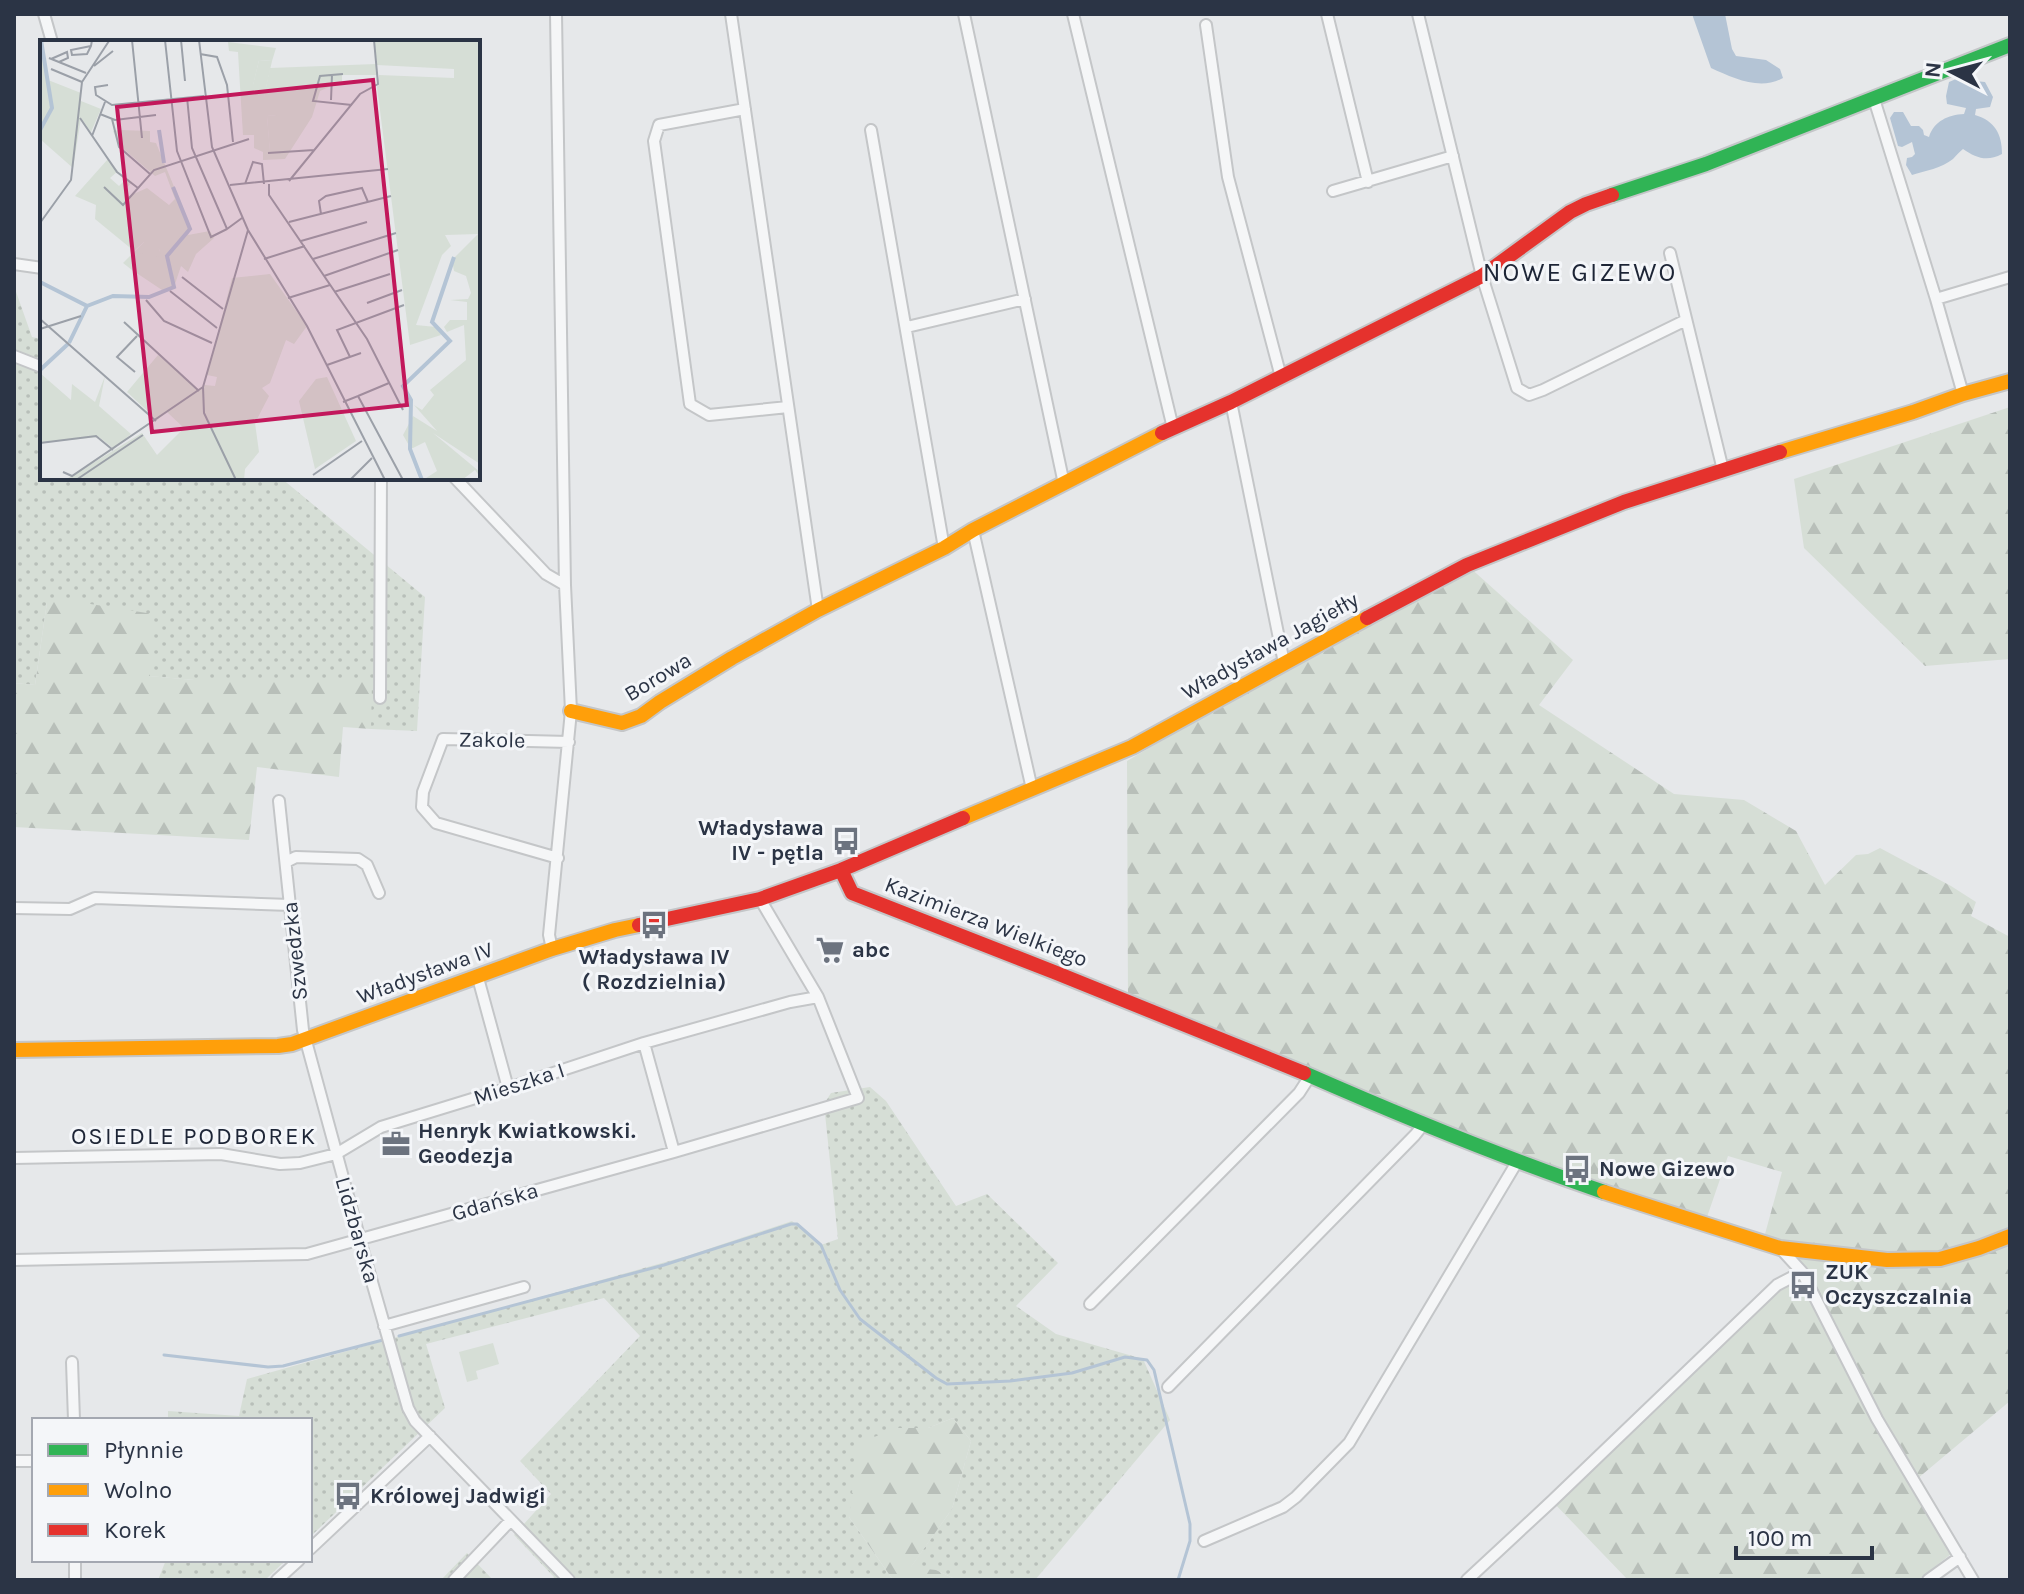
<svg xmlns="http://www.w3.org/2000/svg" width="2024" height="1594" viewBox="0 0 2024 1594" font-family="Karla,sans-serif">
  <defs>
    <pattern id="grass-dots" width="8" height="8" patternUnits="userSpaceOnUse" patternTransform="scale(2)"><rect width="8" height="8" fill="#d6ded6"/><path d="M2 2h.1M6 6h.1" fill="none" stroke="#b8bfb9" stroke-width="1.8" stroke-linecap="round"/></pattern>
    <pattern id="forest-firs" width="22" height="20" patternUnits="userSpaceOnUse" patternTransform="scale(2)"><rect width="22" height="20" fill="#d6ded6"/><path d="M5 1l3.5 6h-7zM16 11l3.5 6h-7z" fill="#b8bfb9"/></pattern>
  </defs>
  <rect width="100%" height="100%" fill="#e6e8ea"/>
  <!-- grass -->
  <path fill="url(#grass-dots)" d="M14,286L32,337L42,339V478H281L425,597L417,731L371,729V680H194L148,676L47,602L35,685L14,683Z
    M870,1087L886,1101L956,1206L987,1194L1058,1263L1016,1306L1056,1334L1143,1359L1170,1420L1035,1580H957L936,1570L910,1568L952,1509L971,1441L953,1418L928,1428H898L849,1517L893,1580H552L554,1577L514,1535L551,1494L520,1461L640,1336L604,1298L426,1344L445,1408L310,1537V1420H168V1411L239,1416L247,1379L687,1256L792,1221L821,1245L838,1239L824,1104L831,1093Z
    M467,1553L493,1580H441Z
    M166,1560H286L265,1580H158Z"/>
  <!-- forest -->
  <path fill="url(#forest-firs)" d="M2010,407V659L1925,666L1804,548L1794,479Z
    M1467,565L1573,660L1539,705L1674,794L1744,800L1796,831L1825,885L1856,855L1868,854L1880,848L1951,886L1976,902L1971,916L2010,937V1401L1911,1484L1951,1554L1918,1580H1628L1552,1501L1797,1270L1789,1251L1765,1234L1782,1172L1728,1156L1707,1217L1517,1162L1128,1001L1127,761L1422,587Z
    M47,602H78L153,614L149,676L194,680H372L371,729L343,727L339,777L257,767L249,840L14,827V683L35,685Z
    M953,1418L971,1441L952,1509L911,1567L936,1570L957,1580H893L849,1517L858,1443L898,1428H928Z"/>
  <!-- pitch -->
  <path fill="#d6ded6" d="M493,1343L499,1364L476,1371L478,1379L467,1382L459,1352Z"/>
  <!-- water -->
  <path fill="#b4c4d5" d="M1692,14H1725L1732,49L1736,56L1766,60L1780,69L1783,78C1760,91 1733,78 1711,68Z
    M1956,79L1985,82L1993,97L1990,107L1976,109L1975,115C1995,121 2002,134 2002,154C1987,162 1976,158 1963,149C1959,152 1956,156 1953,159C1942,168 1925,171 1912,175L1906,165L1907,158L1912,157L1915,154L1912,142L1902,147L1898,146L1890,118L1894,112H1903L1911,126H1919L1923,130L1924,135L1929,137C1934,121 1948,115 1964,114L1966,108L1947,104L1946,96L1949,82Z"/>
  <g fill="none" stroke-linecap="round" stroke-linejoin="round">
    <!-- stream -->
    <path stroke="#b4c4d5" stroke-width="3" d="M1899,14H1900
      M399,1336L664,1265L791,1224H797L821,1245L840,1290L860,1319L936,1378L947,1384L1010,1381L1072,1373L1125,1357L1147,1360L1154,1370L1190,1524V1541L1178,1580
      M164,1355L268,1367L283,1366L383,1340"/>
    <defs>
      <path id="street" d="M44,14L52,42
        M731,14L818,610
        M964,14L1064,484
        M1073,14L1173,428
        M1327,14L1368,182
        M1418,14L1482,276L1517,388L1529,395L1543,390L1686,320
        M1206,25L1228,177L1281,377
        M1874,99L1936,299
        M745,109L659,125L654,141L690,404L709,415L788,407
        M871,130L944,548
        M1333,191L1453,156
        M1670,253L1723,470
        M14,264L42,268
        M907,327L1025,299
        M14,356L42,367
        M1963,394L1936,299L2010,277
        M1231,402L1284,663
        M455,478L546,574L565,585
        M973,530L1032,789
        M380,698L381,478
        M279,801L303,1030L360,1240L408,1408L415,1421L569,1580
        M558,858L436,823L422,807L423,792L443,739L569,742
        M286,862L296,857L358,859L367,865L379,893
        M14,908L70,909L95,898L290,905
        M552,949L549,935L571,711L565,585L556,14
        M478,978L508,1088
        M644,1043L674,1152
        M14,1158L221,1154L280,1164L300,1163L336,1154L381,1127L508,1088L644,1043L790,1002L818,997L760,899
        M1780,1248L1802,1272L1877,1419L1973,1580
        M14,1260L307,1254L674,1152L858,1098L818,997
        M1090,1304L1299,1093L1310,1076
        M384,1326L524,1287
        M72,1362L74,1420
        M1168,1387L1415,1135L1423,1125
        M14,1461H34
        M1204,1541L1283,1507L1296,1497L1349,1443L1517,1162
        M310,1549L430,1436
        M75,1560V1580
        M277,1580L299,1560
        M454,1580L511,1520
        M1467,1580L1552,1501L1777,1285L1802,1272
        M1928,1580L1960,1557"/>
      <path id="fast" d="M1612,195L1706,164L2010,45
        M1304,1073C1404,1117 1501,1157 1604,1192"/>
      <path id="slow" d="M1780,452L1913,412L1963,394L2010,381
        M571,711L622,723L641,716L660,702L732,658L818,610L944,548L973,530L1162,433
        M963,818L1132,747L1367,618
        M14,1050L278,1046L292,1044L552,949L615,930L639,925
        M1604,1192L1780,1248L1887,1260L1940,1259L1979,1248L2010,1236"/>
      <path id="jam" d="M1162,433L1231,402L1482,276L1570,212L1586,204L1612,195
        M1367,618L1467,565L1624,502L1780,452
        M841,870L852,893L1054,972L1304,1073
        M639,925L760,899L841,870L963,818"/>
    </defs>
    <!-- street casing -->
    <use href="#street" stroke="#c4c6c8" stroke-width="14"/>
    <!-- fast casing -->
    <use href="#fast" stroke="#c4c6c8" stroke-width="18"/>
    <!-- slow casing -->
    <use href="#slow" stroke="#c4c6c8" stroke-width="18"/>
    <!-- jam casing -->
    <use href="#jam" stroke="#c4c6c8" stroke-width="18"/>
    <!-- street -->
    <use href="#street" stroke="#f5f6f7" stroke-width="10"/>
    <!-- fast -->
    <use href="#fast" stroke="#30b455" stroke-width="14"/>
    <!-- slow -->
    <use href="#slow" stroke="#ff9f0a" stroke-width="14"/>
    <!-- jam -->
    <use href="#jam" stroke="#e5322d" stroke-width="14"/>
  </g>
  <!-- icons -->
  <defs>
    <symbol id="bus-bare" viewBox="-9 -9 18 18"><path d="M-5-6H5V4H4V6H2V4H-2V6H-4V4H-5ZM-3.5-4V0h7V-4ZM-3.5 1.2v1.5H-2V1.2ZM2 1.2v1.5H3.5V1.2Z" fill="#6c737f" stroke="#f4f6f9" stroke-width="2.5" paint-order="stroke"/></symbol>
    <symbol id="supermarket-bare" viewBox="-9 -9 18 18"><path d="M-6-5.5h2.5l.6 2H6L4.5 2H-2.5L-4.4-4H-6ZM-1.5 3.2a1.3 1.3 0 1 0 .1 0ZM3 3.2a1.3 1.3 0 1 0 .1 0Z" fill="#6c737f" stroke="#f4f6f9" stroke-width="2.5" paint-order="stroke"/></symbol>
    <symbol id="office-bare" viewBox="-9 -9 18 18"><path d="M-6-3h4V-5.5h4V-3h4V5H-6ZM-1-4.5V-3h2v-1.5ZM-6 0V1H6V0Z" fill="#6c737f" stroke="#f4f6f9" stroke-width="2.5" paint-order="stroke"/></symbol>
  </defs>
  <g fill-rule="evenodd">
    <use href="#bus-bare" x="826" y="821" width="40" height="40"/>
    <use href="#bus-bare" x="634" y="905" width="40" height="40"/>
    <use href="#supermarket-bare" x="810" y="930" width="40" height="40"/>
    <use href="#office-bare" x="376" y="1124" width="40" height="40"/>
    <use href="#bus-bare" x="1557" y="1149" width="40" height="40"/>
    <use href="#bus-bare" x="1783" y="1265" width="40" height="40"/>
    <use href="#bus-bare" x="328" y="1476" width="40" height="40"/>
  </g>
  <g text-anchor="middle" dominant-baseline="central" stroke-width="6" stroke-linejoin="round" paint-order="stroke">
    <!-- street labels -->
    <g font-size="22" fill="#2b3445" stroke="#f4f6f9">
      <text transform="translate(1270 646) rotate(-29)">Władysława Jagiełły</text>
      <text transform="translate(658 677) rotate(-31)">Borowa</text>
      <text transform="translate(492 740) rotate(1)">Zakole</text>
      <text transform="translate(986 922) rotate(21)">Kazimierza Wielkiego</text>
      <text transform="translate(295 951) rotate(-96)">Szwedzka</text>
      <text transform="translate(425 973) rotate(-20)">Władysława IV</text>
      <text transform="translate(519 1084) rotate(-18)">Mieszka I</text>
      <text transform="translate(495 1202) rotate(-16)">Gdańska</text>
      <text transform="translate(357 1230) rotate(74)">Lidzbarska</text>
    </g>
    <!-- poi labels -->
    <g font-size="22" font-weight="bold" fill="#2b3445" stroke="#f4f6f9" text-anchor="start">
      <text x="824" y="828" text-anchor="end">Władysława<tspan x="824" dy="25">IV - pętla</tspan></text>
      <text x="852" y="950">abc</text>
      <text x="654" y="957" text-anchor="middle">Władysława IV<tspan x="654" dy="25">( Rozdzielnia)</tspan></text>
      <text x="418" y="1131">Henryk Kwiatkowski.<tspan x="418" dy="25">Geodezja</tspan></text>
      <text x="1599" y="1169">Nowe Gizewo</text>
      <text x="1825" y="1272">ZUK<tspan x="1825" dy="25">Oczyszczalnia</tspan></text>
      <text x="370" y="1496">Królowej Jadwigi</text>
    </g>
    <!-- neighbourhood labels -->
    <g font-size="24" letter-spacing="2" fill="#1d2536" stroke="#f4f6f9">
      <text x="194" y="1136">OSIEDLE PODBOREK</text>
    </g>
    <!-- quarter labels -->
    <g font-size="26" letter-spacing="2" fill="#1d2536" stroke="#f4f6f9">
      <text x="1580" y="272">NOWE GIZEWO</text>
    </g>
  </g>
  <!-- overview -->
  <g transform="translate(40 40)">
    <rect width="440" height="440" fill="#e6e8ea"/>
    <path d="M1,0L8,40L41,53V61L61,69L51,92L41,78L33,128L0,99ZM188,2L236,8L232,21L219,20L213,46H200L198,12L189,11ZM336,24L337,35H302V41L280,51L272,77L245,119L223,120V112H230L227,76L237,75L224,57L230,28ZM79,90L110,91V102L116,103L151,188L148,195L170,191L174,198L156,214L148,232L141,226L134,247L125,252L92,230L97,213H120L119,209L104,202L94,211L55,179L56,165L35,156L68,119L78,131L70,138L79,146L87,138L92,142L84,151L89,156L107,148L129,165L135,159L125,132L115,136L80,106L73,91ZM0,333L31,360L32,344L55,362L65,336L59,366L91,394L74,409L59,397L0,403Z" fill="#d6ded6"/>
    <path d="M334,0H440V424L393,393L440,432V437L435,430L422,440H383L397,431L385,402L371,409L363,395L373,376L397,391L374,365L382,370L394,355L390,350L426,320L424,285L407,292L404,287L410,280H427V262L410,260L428,259L431,253L426,236L414,231L412,220L438,194L405,195L411,206L402,215L376,285L396,287L401,295L370,305L337,47L339,35L414,38V29L337,25ZM219,20L232,21L224,57L237,58L238,63L237,75L227,76L230,112H223L214,108V95H203L200,46L213,45ZM104,202H116L122,217L97,213L92,230L83,223ZM230,234L267,286L254,304L246,300L230,343L222,348L229,356L215,383L219,412L205,429L204,440H25L102,393L117,415L144,388L127,372L117,380L87,352L118,315L159,350L165,345L175,346L177,337L167,335L192,238ZM287,337L316,401L275,429L259,361L276,339Z" fill="#d6ded6"/>
    <path fill="none" stroke="#b4c4d5" stroke-width="4" d="M0,90L12,68L1,0M119,90L124,123M0,242L47,266L29,303M47,266L73,256L109,257L134,247L127,216L150,189L133,147M0,330L28,304M382,440L370,409L371,360L363,346L410,301L392,282L414,217"/>
    <path fill="none" stroke="#9ba0a8" stroke-width="2" d="M92,0L102,98M125,0L137,111L171,197L187,189M141,0L145,41M159,0L172,107L208,190L267,286L345,440M51,6L31,10L32,15L47,14L51,6L52,0M160,14L177,17L187,45L193,102M9,18L46,33M11,19L27,12L28,18L19,22M54,26L73,11M11,29L42,42M303,34L280,36L273,61L312,65M68,45L55,47L56,55L72,65L164,56M147,57L152,108L187,189L202,178M291,60L292,35M60,74L75,80L116,75M40,78L77,132L98,148M72,79L79,107L110,134M52,96L65,62M228,113L274,110M249,141L320,54L338,44L334,0M205,144L213,122L222,124L224,144M229,144V155L327,299L363,370M190,145L348,129M64,147L83,165L114,130L209,99M281,174L279,161L286,156L322,148L328,162M249,182L351,156M0,183L31,140L42,42L69,1M261,201L327,182M224,219L265,206M273,219L356,193M284,236L358,210M142,237L183,269M130,251L177,288M294,252L350,234M248,258L290,245M106,260L124,281L172,303M327,263L362,250M0,279L116,381M84,282L159,351M0,289L41,276M310,317L297,290L364,265M287,325L321,313M95,332L77,317L97,296M318,356L349,343M303,362L318,356L363,440M0,403L56,396L73,410M23,432L32,436L163,347M273,435L322,401M36,440L103,395M196,440L164,373L163,347L208,190M310,440L332,418"/>
    <path fill="#c2185b" fill-opacity="0.15" stroke="#c2185b" stroke-width="4" d="M333,40L367,365L112,392L77,67Z"/>
    <rect width="440" height="440" fill="none" stroke="#2b3445" stroke-width="4"/>
  </g>
  <!-- border -->
  <rect width="2024" height="1594" fill="none" stroke="#2b3445" stroke-width="32"/>
  <!-- legend -->
  <rect x="32" y="1418" width="280" height="144" fill="#f4f6f9" stroke="#a4a8b1" stroke-width="2"/>
  <rect x="48" y="1444" width="40" height="12" fill="#30b455" stroke="#a4a8b1" stroke-width="2"/>
  <text x="104" y="1458" font-size="24" fill="#2b3445">Płynnie</text>
  <rect x="48" y="1484" width="40" height="12" fill="#ff9f0a" stroke="#a4a8b1" stroke-width="2"/>
  <text x="104" y="1498" font-size="24" fill="#2b3445">Wolno</text>
  <rect x="48" y="1524" width="40" height="12" fill="#e5322d" stroke="#a4a8b1" stroke-width="2"/>
  <text x="104" y="1538" font-size="24" fill="#2b3445">Korek</text>
  <!-- north arrow -->
  <g transform="translate(1952 72) rotate(276)" stroke="#f4f6f9" stroke-width="6" paint-order="stroke">
  <path d="M0-6L14 30L0 20L-14 30Z" fill="#2b3445"/>
  <text y="-12" font-size="22" font-weight="bold" text-anchor="middle" fill="#2b3445">N</text>
  </g>
  <!-- scale -->
  <path d="M1736 1546v12h136v-12" fill="none" stroke="#2b3445" stroke-width="4"/>
  <text x="1748" y="1546" font-size="24" fill="#2b3445" stroke="#f4f6f9" stroke-width="6" paint-order="stroke">100 m</text>
</svg>
